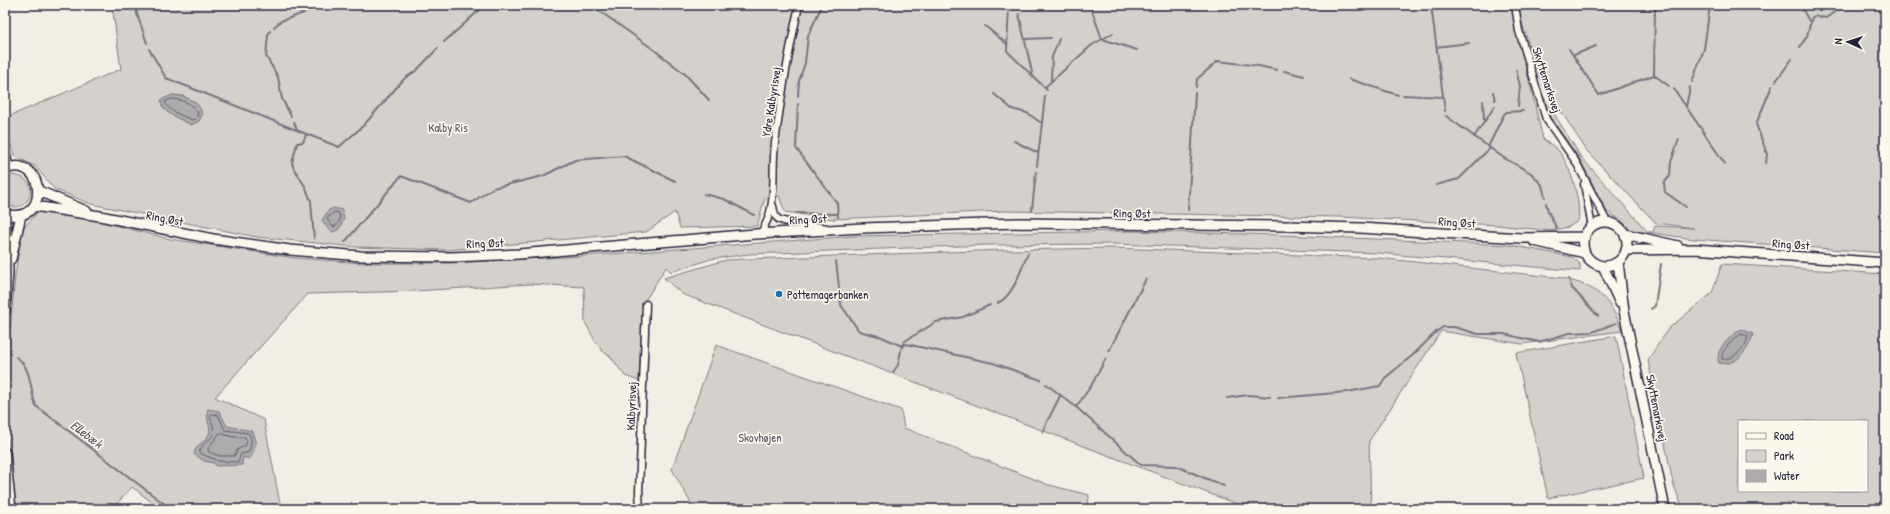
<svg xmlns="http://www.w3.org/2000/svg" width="1890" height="514" viewBox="0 0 1890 514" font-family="'Patrick Hand',sans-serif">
  <rect width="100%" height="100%" fill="#f2eee5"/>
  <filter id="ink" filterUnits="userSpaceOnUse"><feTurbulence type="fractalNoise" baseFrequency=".025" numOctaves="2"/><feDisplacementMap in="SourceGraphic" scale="8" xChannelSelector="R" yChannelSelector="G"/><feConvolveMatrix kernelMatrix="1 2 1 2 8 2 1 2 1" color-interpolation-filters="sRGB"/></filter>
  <g filter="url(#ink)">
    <!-- green -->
    <path fill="#d4d1cc" stroke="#7b7a84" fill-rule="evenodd" d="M112,5H1511L1543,139C1548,143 1554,146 1558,150C1570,164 1582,203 1578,221L1568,227L1551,231L1497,225L1340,217L1003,211L833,219L785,212L779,196L765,198L757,226L680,228L675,212L646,232L448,250L355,247L257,237L91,204L54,189L35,166L14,156L5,124V118L121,69ZM172,95L184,96L202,115L199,121L191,125C181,119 171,116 163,107Z
      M1519,5H1885V253L1694,239L1631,230L1620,219L1607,212L1580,159L1550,117L1543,96L1581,157L1648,232H1653L1655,226L1694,228L1656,223L1587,151L1541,81L1519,14Z
      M12,175C44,177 30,218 5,204V178Z
      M39,211L98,221L170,239L295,258L362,263H450L583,256L854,236L1130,231L1282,235L1511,245L1572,257L1580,264V271L1378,253L1113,244L988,245L749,254L711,259L671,272L666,267L643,304L639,381L625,376L610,356L603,352L595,341L585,322L584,287L530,284L414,291L308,294L215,397L264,420L281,509H161L132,487L112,509H15L7,437L6,377L15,276L22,229Z
      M1113,248L1378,258L1562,278C1596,286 1611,298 1622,331L1522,344L1441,331L1369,441L1371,509H1250L682,294L664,278L726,260L748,259L1006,250Z
      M1722,264L1885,274V509H1683L1673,483L1648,360L1668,329L1712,293ZM1739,421H1867V491H1739Z
      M1616,336L1644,478L1548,498L1516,353Z
      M716,345L901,410L904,428L1049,485L1089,495L1088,509H694L672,469Z"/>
    <!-- water -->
    <path fill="#aeabad" stroke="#76747f" d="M172,95C185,96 200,100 202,115L199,121L191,125C182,119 161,114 161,100Z
      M334,208L342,210L344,219L339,229L334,232L329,230L322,220L329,210Z
      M1741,329L1753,334C1750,349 1736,367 1719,363C1714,349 1730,337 1741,329Z
      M208,409L219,411L227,426L252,431L256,444L251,457L249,459L243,457L242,465L216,466L214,463L204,461L194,454C195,445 206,442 209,434C212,428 205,420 208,409Z"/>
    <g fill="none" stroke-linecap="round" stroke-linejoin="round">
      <!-- shore -->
      <path stroke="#5a5969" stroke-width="1" d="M172,99C183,100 192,103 198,113L196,119L192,120C184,116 168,112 165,102Z
        M335,212L339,213C341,219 339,225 333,227L327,219Z
        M1741,334L1748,336C1747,347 1734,360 1722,359C1720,350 1734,339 1741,334Z
        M212,414L218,415L225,430L248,433C253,438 251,445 249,452L241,454L238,462L219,461L199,453C204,436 221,443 210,417Z
        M220,433L233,437H245L247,442L245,446L238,449L234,456H220L209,452L208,449Z"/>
      <!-- stream -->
      <path stroke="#76747f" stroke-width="2" d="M136,5L137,14L147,43
        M299,5L306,10
        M591,5L653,49L685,74L709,100
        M1009,5L1007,51L1047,90
        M1090,5L1102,39L1137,50
        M1431,5L1445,111
        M1655,5L1654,75L1669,86
        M1800,5L1809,21
        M1019,14L1033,77
        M985,26L1007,44
        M274,27L281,21L304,13L308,5
        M270,31L268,35L266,56L278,77L282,99L291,116
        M1025,39L1051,38
        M444,42L485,5
        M1436,47L1469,43
        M1800,47L1807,36L1812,17L1817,16L1826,18L1844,5
        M149,49L166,78L339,147L363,126L404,79L417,70L438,48
        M1569,49L1599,95L1654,75
        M1574,55L1596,46
        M1516,70L1520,86L1518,106
        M1284,71L1304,76
        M1349,79L1398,95
        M1051,81L1052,57L1059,39
        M1776,81L1792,59
        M1692,82L1704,49L1710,5
        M1045,87L1092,45L1113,33
        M1196,87L1197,79L1218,61L1259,66L1277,70
        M1674,89L1725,164
        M1493,92L1495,100
        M994,94L1012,109L1027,113L1040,122
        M1403,95L1443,97
        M798,96L799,81L805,63L808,36L822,5
        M1483,101L1484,121
        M798,104L796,148L837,203L838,217
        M1686,107L1690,87
        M1446,116L1504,158L1531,173L1542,185L1545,197
        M294,122L297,130
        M306,135L303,142L297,143L292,163L294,169L305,186L311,201L314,239
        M1474,137L1495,106
        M1679,139L1671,162L1670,176L1664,183L1665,192L1686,207
        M1014,141L1038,153
        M1488,147L1503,116L1506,112L1523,111
        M1766,163L1767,154L1756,124L1772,86
        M1037,166L1045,96
        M1436,185L1459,179L1490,148
        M704,194L724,199L754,215
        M1546,203L1548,211L1557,229
        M1032,210L1036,172
        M1188,210L1195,93
        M796,213L836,214
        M345,242L401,176L471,203L493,188L543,176L575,160L624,156L675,181
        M836,261L841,305L859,331L882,337L902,346L898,365L893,372
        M1569,279L1572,288L1598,316
        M998,303C1014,295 1021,269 1028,253
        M1651,309L1655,306L1661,264
        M902,345L905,341L936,322L963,317L990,305
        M902,346L906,344L993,363L1041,380
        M1109,351L1146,279
        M16,357C33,369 29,388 36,406L171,509
        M1046,384L1076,407L1141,465L1176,466L1224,486
        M1227,398L1248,395L1270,397
        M1278,398L1347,392L1380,386L1385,378L1413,355L1436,332L1443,327H1454L1478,334H1504L1539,342L1569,333L1592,332L1616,323
        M1076,407L1091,386L1106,358
        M1043,433L1046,424L1060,396"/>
      <defs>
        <path id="street" d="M1515,5L1519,31L1546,119L1576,162L1607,222
          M5,149L10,168
          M1584,184L1592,227
          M773,206C774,210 774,215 777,218C783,224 817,225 827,228
          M760,234C779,207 771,174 775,143C781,97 789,50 799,5
          M640,509L639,492L646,304"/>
        <path id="secondary" d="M5,169C46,153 51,227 5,214
          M39,191L86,211
          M34,206L100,216L213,239L290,250L361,256L452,257L519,254L755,234L863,228L1018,223L1286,226L1360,228L1521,238L1585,237
          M1583 244a22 22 0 1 1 44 0a22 22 0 1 1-44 0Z
          M1625,234L1678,246
          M1534,241L1585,253
          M1627,250L1695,249L1885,263
          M11,259L21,215
          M1618,262L1624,311L1665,509
          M1603,266L1620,303
          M5,311L8,272L6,214
          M5,453L11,509"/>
      </defs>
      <!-- street casing -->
      <use href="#street" stroke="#22223b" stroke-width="9"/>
      <!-- secondary casing -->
      <use href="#secondary" stroke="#22223b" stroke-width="12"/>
      <!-- street -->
      <use href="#street" stroke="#fbf7ec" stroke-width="6"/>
      <!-- secondary -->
      <use href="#secondary" stroke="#fbf7ec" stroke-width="9"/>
    </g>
  </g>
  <!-- markers -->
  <circle fill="#1f6fb2" stroke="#fbf7ec" stroke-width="1.5" cx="779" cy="294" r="4"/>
  <g text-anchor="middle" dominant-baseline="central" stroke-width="3.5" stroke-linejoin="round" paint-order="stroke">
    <!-- street labels -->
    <g font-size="12" fill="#22223b" stroke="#fbf7ec">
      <text transform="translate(1547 80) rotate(72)">Skyttemarksvej</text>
      <text transform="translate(771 102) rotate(-81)">Ydre Kalbyrisvej</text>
      <text transform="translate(1132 213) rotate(1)">Ring Øst</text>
      <text transform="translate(165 218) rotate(11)">Ring Øst</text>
      <text transform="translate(808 219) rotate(-3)">Ring Øst</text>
      <text transform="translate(1457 222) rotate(4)">Ring Øst</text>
      <text transform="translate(485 243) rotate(-2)">Ring Øst</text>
      <text transform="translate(1791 244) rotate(4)">Ring Øst</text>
      <text transform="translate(631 406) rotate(-88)">Kalbyrisvej</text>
      <text transform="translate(1657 408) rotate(79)">Skyttemarksvej</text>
    </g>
    <!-- park labels -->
    <g font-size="12" fill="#575766" stroke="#fbf7ec">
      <text x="448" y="127">Kalby Ris</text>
      <text x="760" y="437">Skovhøjen</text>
    </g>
    <!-- poi labels -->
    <g font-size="12" fill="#22223b" stroke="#fbf7ec" text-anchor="start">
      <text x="787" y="294">Pottemagerbanken</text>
    </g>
    <!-- water labels -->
    <g font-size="13" font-style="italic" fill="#535263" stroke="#fbf7ec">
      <text transform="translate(87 434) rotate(37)">Ellebæk</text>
    </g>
  </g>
  <!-- margin -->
  <rect width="1890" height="514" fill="none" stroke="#fbf7ec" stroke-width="20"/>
  <rect x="10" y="10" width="1870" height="494" fill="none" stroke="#22223b" stroke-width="1.5" filter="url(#ink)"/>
  <!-- legend -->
  <rect x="1738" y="420" width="130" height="72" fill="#fbf7ec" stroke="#a4a2a5"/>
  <rect x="1746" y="433" width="20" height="6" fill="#fbf7ec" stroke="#a4a2a5"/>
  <text x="1774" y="440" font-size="12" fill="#22223b">Road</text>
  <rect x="1746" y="450" width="20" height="12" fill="#d4d1cc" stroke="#a4a2a5"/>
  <text x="1774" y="460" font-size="12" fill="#22223b">Park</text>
  <rect x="1746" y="470" width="20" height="12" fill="#aeabad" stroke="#a4a2a5"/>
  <text x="1774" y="480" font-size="12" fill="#22223b">Water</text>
  <!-- north arrow -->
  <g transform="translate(1848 42) rotate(273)" stroke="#fbf7ec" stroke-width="3" paint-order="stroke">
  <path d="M0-3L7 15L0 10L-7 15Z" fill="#22223b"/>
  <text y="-6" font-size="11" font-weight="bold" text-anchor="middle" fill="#22223b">N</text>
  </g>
</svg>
